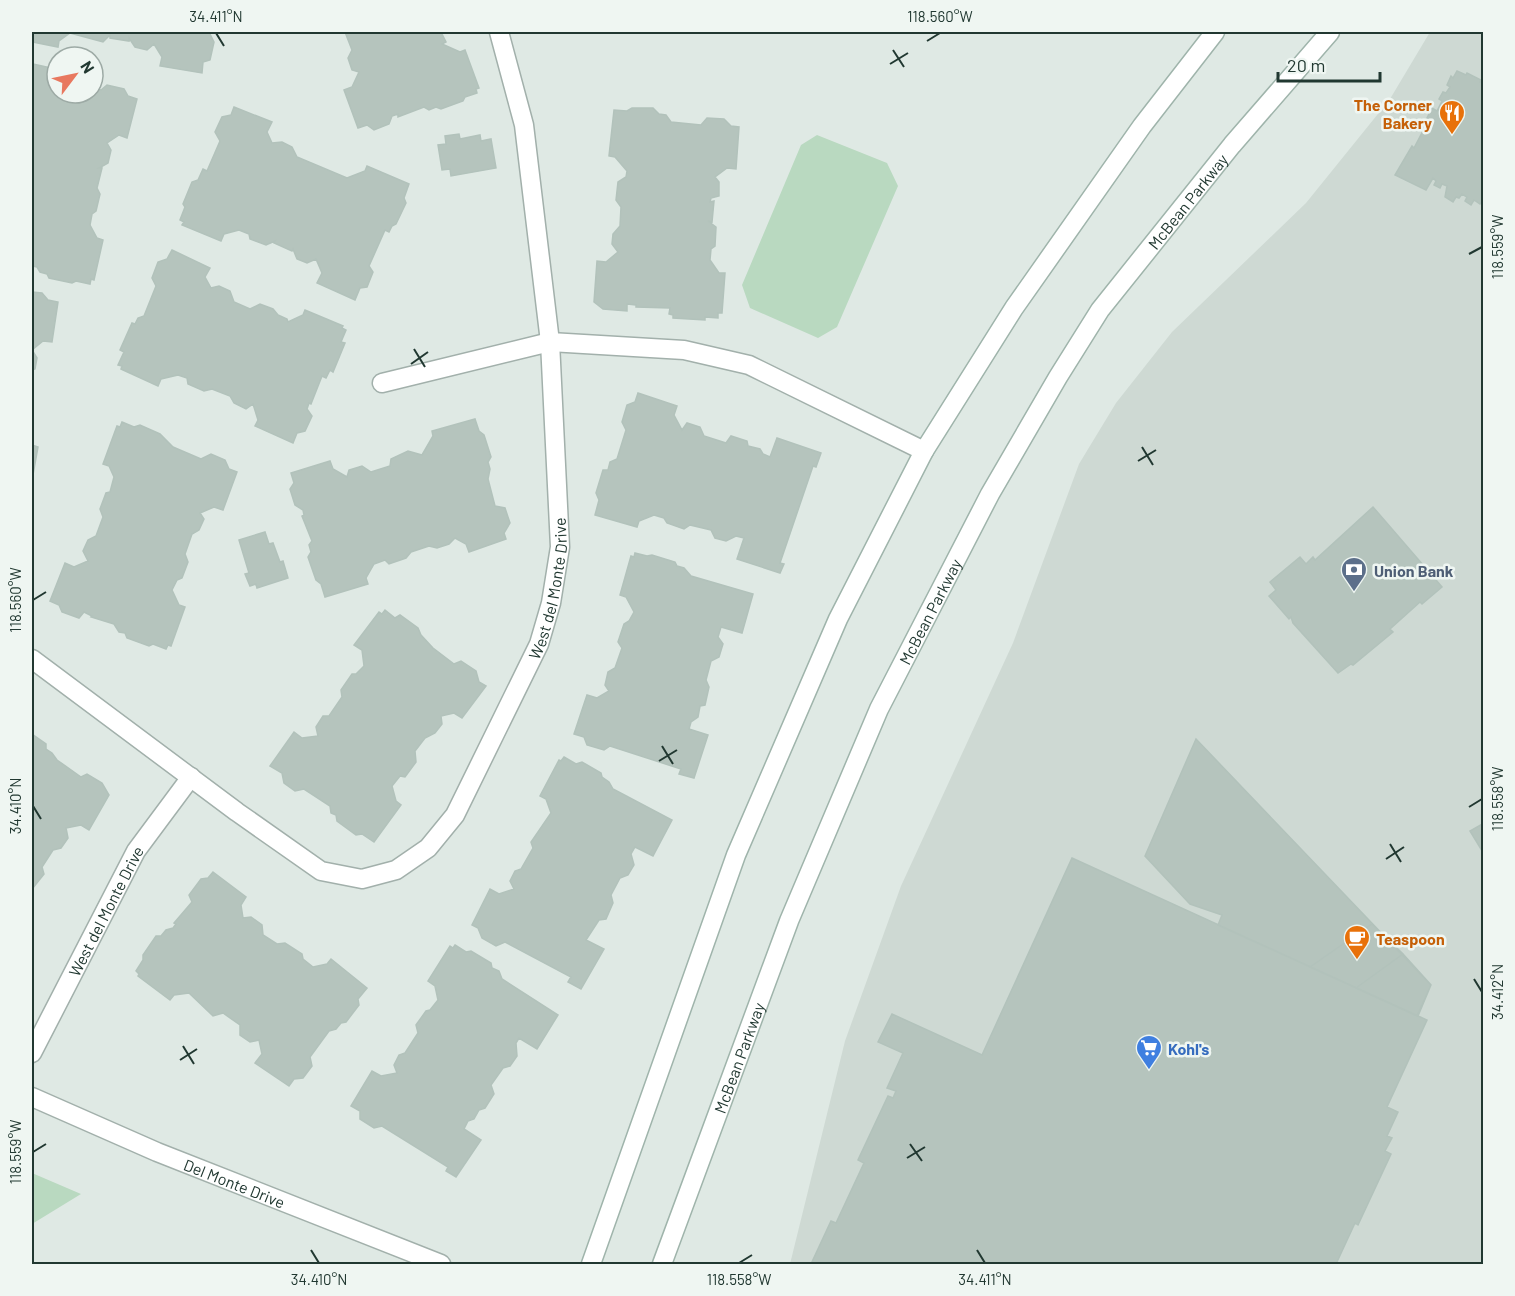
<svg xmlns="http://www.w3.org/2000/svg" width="1515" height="1296" viewBox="0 0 1515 1296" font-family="Barlow,sans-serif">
  <rect width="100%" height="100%" fill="#dfe9e4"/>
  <!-- built -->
  <path fill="#ced9d3" d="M1430,32H1483V1264H790L845,1041L901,886L1013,643L1079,464L1116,403L1172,332L1306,203L1390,99Z"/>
  <!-- green -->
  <path fill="#b9d9c0" d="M817,135L887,163L898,186L837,327L818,338L750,308L742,285L801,145Z
    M32,1173L81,1194L32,1224Z"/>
  <!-- building -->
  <path fill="#b5c4bd" stroke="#b2c2bb" stroke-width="1.5" d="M32,32H209L214,42L210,60L203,62L202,73L160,66L162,57L154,44L147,50L135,47L129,38V41L110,38V35L103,42L70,33L59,41L58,47L32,42Z
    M345,32H444L442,34L446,42L442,44L460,52L465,50L479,88L476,89L477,93L465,97L463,101L441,109L436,107L429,110L424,107L398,117V114L392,116L389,124L374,130L367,125L358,128L344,90L352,87L359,72L352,70L348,58L352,50Z
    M33,64L56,69L57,93H93V88L101,90L107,85L124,89L128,96L137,99L127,138L119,135L107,143L111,150L108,163L99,168H102L97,188L100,194L96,211L92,214L90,225L97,238L103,240L94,280L91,279L90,284L76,281L72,283L49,278L47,274L40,272L37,267L32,266V66Z
    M1457,71L1466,75L1467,73L1481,80L1480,82L1484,84V199L1480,204L1474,200L1471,205L1465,201L1467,197L1462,194L1459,198L1456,197L1453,202L1445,197L1447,186L1442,184L1440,188L1434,185L1436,181L1433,178L1426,190L1395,175L1412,146L1414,148L1426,125L1424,124L1432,108L1437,111L1442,101L1439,99L1443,92L1446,93L1450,87L1447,85L1451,76L1453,78Z
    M234,107L272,122L267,132L272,143L282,142L292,147L297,157L347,178L365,171L367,166L409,184L404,198L406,203L396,224L392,226L389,232L385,230L369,266L373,272L367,287L360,288L355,300L317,283L322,273L316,259L307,263L297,259L293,249L292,251L274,243L275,241L266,245L250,239L249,234L239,230L224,234L221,241L182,225L184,222L180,220L185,207L183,204L192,182L198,180L203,169L207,171L220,141L215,132L222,117L231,115Z
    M632,108H653L659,114L666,115L671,122L701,125L707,118L724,119L731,126L739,127L736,169L727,168L715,177L719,182V196L711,198L710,202L714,201L712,222L708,221L716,227L715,246L711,249L710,260L719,273H725L722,313H718V318L705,317V320L673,318V315L669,314L670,308L636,307V305L627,304V311L603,309L594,302L597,261L606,262L618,252L612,244L613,234L620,226L621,207L616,200L618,182L626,177L627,171L615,157L609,156L614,110L627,111Z
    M459,134L460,139L480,135L481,141L491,139L496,168L451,176L450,169L442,170L438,145L446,144L445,136Z
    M172,250L210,268L205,277L211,288L219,286L230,291L234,302L250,309L260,304L273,309L278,315L287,319L288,322L303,315L305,310L343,326L342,328L346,330L341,342L345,343L333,372L330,370L326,378L322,376L311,404L309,403L307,409L312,416L305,431L297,433L293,443L255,426L258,420L253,404L246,409L234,403L230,396L212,389L204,391L188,384L187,378L178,375L161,379L158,386L121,369L122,366L118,365L124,352L120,350L132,323L135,324L138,318L144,316L156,286L152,278L158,262L167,259Z
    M32,292L42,293L48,300L58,302L52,342L43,341L32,350L37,358L35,369L32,370Z
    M638,393L677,406L674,415L682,430L687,423L700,427L704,436L726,443L731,436L747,441L748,446L760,449L763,454L770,457L777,438L821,453L816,467L813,466L780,563L784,564L780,573L737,559L744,538L736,536L726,541L715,538L711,530L690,525L684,529L667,523L664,518L654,515L639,521L637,527L595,515L599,500L596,493L603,470H608L610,462L617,459L626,430L622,422L627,405L635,402Z
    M475,419L479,431L484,435L491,457L488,462L490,469L488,479L495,506L505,508L510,523L504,533L506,539L469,552L466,544L455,538L449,544L437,548L429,546L411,552L406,558L389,564L385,560L374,564L366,578L368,584L325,597L321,584L316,580L308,557L311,552L309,545L312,541L302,516L304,515L303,510L295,505L290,489L294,483L291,473L330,461L333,469L347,477L349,470L362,466L371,472L390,466L391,459L408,451L422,455L433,436L432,431Z
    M122,422L134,427L140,425L160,434L173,447L201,459L211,454L225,460L229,469L237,472L223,510L214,507L200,513L204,519L199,530L192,534L185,554L188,562L182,578L177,580L172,590L179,605L185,607L171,646L168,645L166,649L153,644L149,646L127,638L125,633L119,632L114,624L91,617L92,616L84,612L79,618L62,612L59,605L50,601L65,563L74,567L88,561L83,551L88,540L96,536L103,517L100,509L106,493L110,492L114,477L109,466L103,464L117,426L120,427Z
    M32,445L38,447L32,480Z
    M1373,507L1442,587L1422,604L1420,602L1390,629L1393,632L1353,665L1351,664L1338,673L1293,623L1291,617L1289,619L1269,596L1276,590L1270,582L1300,557L1306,564L1313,557L1315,560Z
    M265,532L269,544L273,543L280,562L283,561L288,578L257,588L256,584L250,586L245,574L249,573L239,540Z
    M635,553L647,556L652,555L675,562L677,566L684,568L691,576L753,594L742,633L721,627L718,637L723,644L719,657L711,661L706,680L709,687L705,705L700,706L698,717L691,722L689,729L708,735L694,778L679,774L681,769L610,746L604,750L587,745L584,737L574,734L587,695L597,698L609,691L605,685L608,672L615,668L622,648L618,642L624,624L629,621L634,612L626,597L620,595L631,556L634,557Z
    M385,610L395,618L400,615L418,628L421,635L433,648L454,664L461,661L476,671L479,682L486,686L462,718L454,713L441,716L442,724L435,733L425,738L415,751L416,762L405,777L400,776L392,786L396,801L401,805L374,842L362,834L356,835L337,821L336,815L331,813L330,806L304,789L295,791L284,783L282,773L270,766L294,732L302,738L318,736L316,727L323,716H329L342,697L341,690L352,674H356L364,666L362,650L354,645L379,612L382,614Z
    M32,734L46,744V749L52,753L57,760L81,777L87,774L102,783L109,795L89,830L81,825L66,828L68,838L61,848L53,850L42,867L44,874L32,889Z
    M1196,739L1431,985L1418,1016L1218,925L1222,915L1190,904L1145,856Z
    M564,757L576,764L582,762L601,773L602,777L609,782L613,789L672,820L653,856L635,847L631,854L634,865L628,875L620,878L611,895L613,903L606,919L599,920L586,940L604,949L581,989L568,982L571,977L505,942L496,946L482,938L478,928L472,925L490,889L499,894L514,889L510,881L515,871L521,869L533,848L531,842L551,813L546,799L540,796L559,760L561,761Z
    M1484,823V854L1470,831Z
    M1072,858L1427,1020L1387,1107L1398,1112L1387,1136L1392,1138L1385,1151L1391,1154L1358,1225L1355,1223L1336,1264H811L831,1221L836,1223L864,1163L858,1160L888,1096L893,1098L896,1091L887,1088L903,1053L878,1042L892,1014L982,1055Z
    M213,872L246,897L241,905L243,918L251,917L262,925L263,935L277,944L285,943L302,954L303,959L313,967L327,964L331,959L367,988L358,999L359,1005L346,1022L341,1023L336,1029L329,1031L310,1057L312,1066L303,1078L294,1079L289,1086L255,1063L262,1054L259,1040L250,1042L240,1035V1025L223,1013L213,1016L189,993L174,995L170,1000L138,976L139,974L136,971L143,960V955L156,936H161L166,930L173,928L176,924L174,923L192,902L189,895L201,879L208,878Z
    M1372,924L1403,954L1356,988L1310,967Z
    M455,945L466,952L471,951L491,963L492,968L499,971L502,979L558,1015L537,1049L519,1038L516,1043L517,1056L510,1066L503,1068L491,1085L494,1094L485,1108L479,1110L474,1119L468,1121L464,1129L481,1140L456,1177L446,1171L448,1167L382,1126L374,1128L360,1119V1111L351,1106L372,1071L381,1076L397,1073L394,1065L399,1055L405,1053L418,1033L416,1025L426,1011L430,1010L438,1000L435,986L428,981L450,946L453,948Z
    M1403,954L1431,985L1417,1016L1356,988Z"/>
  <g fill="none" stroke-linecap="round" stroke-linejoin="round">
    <defs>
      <g id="minor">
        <path d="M382,383L550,342L684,350L749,365L924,451"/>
        <path id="s1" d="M32,659L237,812L321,871L362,879L396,870L428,848L455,815L539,644L551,603L560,547L550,342L524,125L499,32"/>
        <path id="s2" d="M32,1053L136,851L191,777"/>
        <path id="s3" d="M32,1097L157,1152L441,1264"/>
      </g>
      <g id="secondary">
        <path d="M591,1264L736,855L838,619L924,451L1014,308L1142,126L1215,32"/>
        <path id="s4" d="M662,1264L789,921L879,709L990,494L1058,377L1100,310L1232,145L1330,32"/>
      </g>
    </defs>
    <!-- minor casing -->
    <use href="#minor" stroke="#a2b0ab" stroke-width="21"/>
    <!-- secondary casing -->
    <use href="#secondary" stroke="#9fb4ab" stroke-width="21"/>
    <!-- minor -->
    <use href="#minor" stroke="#fff" stroke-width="18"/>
    <!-- secondary -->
    <use href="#secondary" stroke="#fff" stroke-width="18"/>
  </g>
  <!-- ticks -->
  <path fill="none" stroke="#213831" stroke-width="2" d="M216,33L224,46M927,41L940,33M893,50L904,67M890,64L908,53M1469,254L1482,247M414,349L425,367M411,364L428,352M1142,447L1153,465M1138,461L1156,450M33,600L46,592M662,746L673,764M659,761L677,750M33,806L41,819M1469,807L1482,799M1390,844L1401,862M1386,859L1404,847M1474,979L1482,992M183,1046L194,1064M180,1060L197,1049M910,1144L922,1161M33,1152L46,1144M907,1158L925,1147M311,1250L319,1263M977,1250L985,1263M739,1263L752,1255"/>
  <!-- icons -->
  <defs>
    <symbol id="restaurant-pin" viewBox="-11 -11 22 30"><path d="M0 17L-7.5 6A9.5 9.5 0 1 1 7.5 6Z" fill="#e8710a" stroke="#eff6f2"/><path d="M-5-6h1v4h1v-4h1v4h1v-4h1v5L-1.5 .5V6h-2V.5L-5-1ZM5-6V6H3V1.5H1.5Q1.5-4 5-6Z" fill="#fff"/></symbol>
    <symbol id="bank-pin" viewBox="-11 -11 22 30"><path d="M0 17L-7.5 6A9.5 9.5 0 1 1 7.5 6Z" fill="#5c6f8a" stroke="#eff6f2"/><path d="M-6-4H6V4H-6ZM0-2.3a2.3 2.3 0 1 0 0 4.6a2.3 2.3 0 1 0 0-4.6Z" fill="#fff"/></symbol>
    <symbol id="cafe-pin" viewBox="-11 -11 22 30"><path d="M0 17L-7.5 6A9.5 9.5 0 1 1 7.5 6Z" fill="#e8710a" stroke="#eff6f2"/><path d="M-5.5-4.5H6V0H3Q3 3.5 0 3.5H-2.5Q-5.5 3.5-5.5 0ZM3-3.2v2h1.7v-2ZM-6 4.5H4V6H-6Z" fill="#fff"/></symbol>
    <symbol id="supermarket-pin" viewBox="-11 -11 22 30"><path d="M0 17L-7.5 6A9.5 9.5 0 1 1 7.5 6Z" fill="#3f7fe0" stroke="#eff6f2"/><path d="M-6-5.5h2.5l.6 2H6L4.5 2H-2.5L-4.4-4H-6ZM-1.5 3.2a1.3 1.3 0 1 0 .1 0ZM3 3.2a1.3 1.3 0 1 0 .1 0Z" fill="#fff"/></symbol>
  </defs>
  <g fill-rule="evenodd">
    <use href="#restaurant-pin" x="1437" y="98" width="30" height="40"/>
    <use href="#bank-pin" x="1339" y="555" width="30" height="40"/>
    <use href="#cafe-pin" x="1342" y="923" width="30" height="40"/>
    <use href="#supermarket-pin" x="1134" y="1033" width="30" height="40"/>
  </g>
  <g text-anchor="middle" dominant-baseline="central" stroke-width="5" stroke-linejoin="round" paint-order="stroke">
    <!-- food labels -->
    <g font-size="16" font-weight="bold" fill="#c56008" stroke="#eff6f2" text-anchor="end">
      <text x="1432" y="104">The Corner<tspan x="1432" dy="18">Bakery</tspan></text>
      <text x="1376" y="938" text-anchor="start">Teaspoon</text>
    </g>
    <!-- street labels -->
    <g font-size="16" fill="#213831" stroke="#eff6f2">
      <text stroke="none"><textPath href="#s4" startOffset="1192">McBean Parkway</textPath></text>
      <text stroke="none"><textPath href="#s1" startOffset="764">West del Monte Drive</textPath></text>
      <text stroke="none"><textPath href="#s4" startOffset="706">McBean Parkway</textPath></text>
      <text stroke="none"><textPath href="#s2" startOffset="160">West del Monte Drive</textPath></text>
      <text stroke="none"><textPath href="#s4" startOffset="220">McBean Parkway</textPath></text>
      <text stroke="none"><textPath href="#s3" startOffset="220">Del Monte Drive</textPath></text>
    </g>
    <!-- service labels -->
    <g font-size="16" font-weight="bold" fill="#4e5e75" stroke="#eff6f2" text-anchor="start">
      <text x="1374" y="570">Union Bank</text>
    </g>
    <!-- shop labels -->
    <g font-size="16" font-weight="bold" fill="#366cbe" stroke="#eff6f2" text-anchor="start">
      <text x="1168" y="1048">Kohl's</text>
    </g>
  </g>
  <!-- border -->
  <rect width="1515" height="1296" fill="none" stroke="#eff6f2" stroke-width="66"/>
  <!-- north arrow -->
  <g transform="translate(75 75) rotate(58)"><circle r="28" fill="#eff6f2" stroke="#9daaa5" stroke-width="1.5"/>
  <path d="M0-4.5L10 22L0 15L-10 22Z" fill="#e8785f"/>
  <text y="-9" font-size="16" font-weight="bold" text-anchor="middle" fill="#213831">N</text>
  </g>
  <!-- scale -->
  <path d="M1278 72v9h102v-9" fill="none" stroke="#213831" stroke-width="3"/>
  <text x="1287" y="72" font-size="18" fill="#213831" stroke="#eff6f2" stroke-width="4.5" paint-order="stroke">20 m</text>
  <rect x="33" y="33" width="1449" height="1230" fill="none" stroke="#213831" stroke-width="2"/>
  <g font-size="15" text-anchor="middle" fill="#213831">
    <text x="216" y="22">34.411°N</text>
    <text x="940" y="22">118.560°W</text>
    <text transform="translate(1498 247) rotate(-90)" y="5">118.559°W</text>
    <text transform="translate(16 600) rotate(-90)" y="5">118.560°W</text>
    <text transform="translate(1498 799) rotate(-90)" y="5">118.558°W</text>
    <text transform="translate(16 806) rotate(-90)" y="5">34.410°N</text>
    <text transform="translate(1498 992) rotate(-90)" y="5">34.412°N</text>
    <text transform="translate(16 1152) rotate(-90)" y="5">118.559°W</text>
    <text x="319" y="1285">34.410°N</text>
    <text x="739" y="1285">118.558°W</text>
    <text x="985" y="1285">34.411°N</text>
  </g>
</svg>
